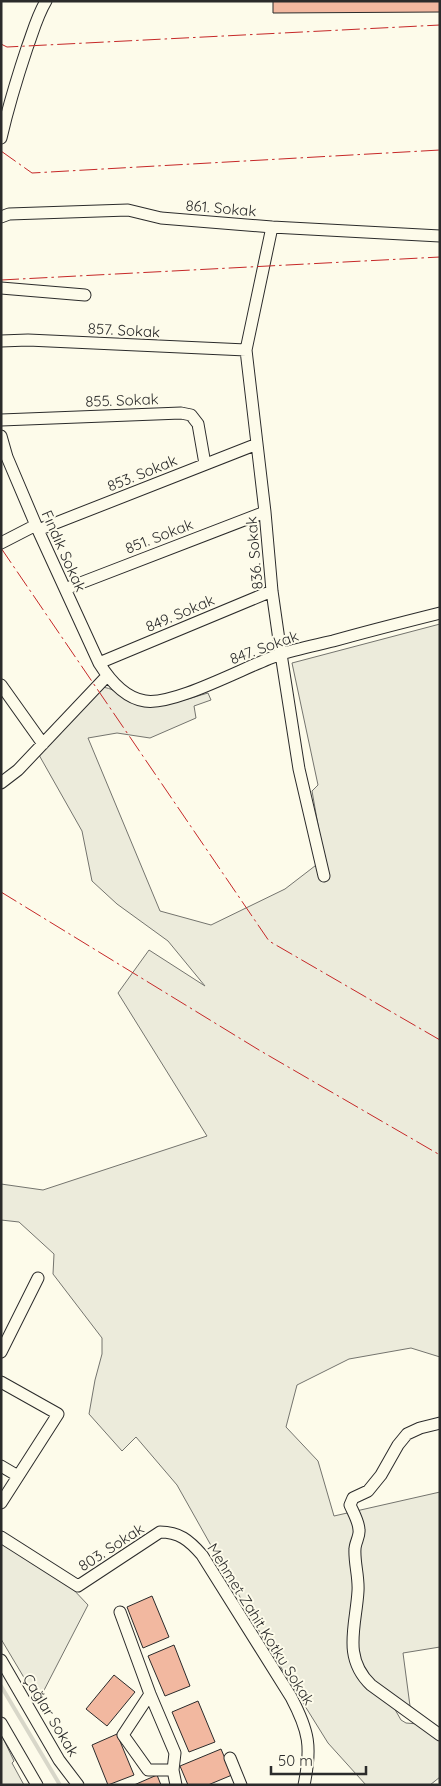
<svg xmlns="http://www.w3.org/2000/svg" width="441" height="1786" viewBox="0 0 441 1786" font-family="Quicksand,sans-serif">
  <rect width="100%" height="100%" fill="#fdfbea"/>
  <!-- green -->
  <path fill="#ecebdb" stroke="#74746e" d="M440,624V1357L411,1348L349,1359L297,1385L286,1427L318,1461L334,1516L440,1492V1647L403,1653L410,1706L439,1732L413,1715L351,1660L393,1706L401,1720L406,1723L418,1724L440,1738V1777L430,1785H366L328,1743L267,1645L177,1485L136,1437L122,1451L89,1414L95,1380L102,1354V1338L53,1274L54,1254L19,1222L1,1220V1184L43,1190L207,1136L118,993L149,950L205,986L168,941L117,904L92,881L82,831L39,755L103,687C118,690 129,699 143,705C155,710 194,697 208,693L211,700L194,706L196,718L150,738L117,733L88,738L160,911L211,925L285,889L324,859L312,791L318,785L292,663Z
    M1,1541L71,1587L88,1605L40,1698H36L35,1696L1,1639Z
    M1,1734L14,1761L12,1763L24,1785H1Z"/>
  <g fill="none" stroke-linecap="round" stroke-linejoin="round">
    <!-- stream -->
    <path stroke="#d8d7c9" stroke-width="4" d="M1,1686L60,1785"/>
  </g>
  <!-- building -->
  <path fill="#f2b8a0" stroke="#2b2b2b" d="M273,1H440V12L273,13Z
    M152,1596L169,1637L143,1648L127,1607Z
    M174,1645L190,1686L165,1696L148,1656Z
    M114,1675L135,1692L107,1726L86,1709Z
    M198,1701L215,1742L189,1752L172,1712Z
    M117,1734L134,1775L108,1785L92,1745Z
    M221,1749L232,1775L208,1785H188L180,1766Z
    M157,1775L161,1785H134Z"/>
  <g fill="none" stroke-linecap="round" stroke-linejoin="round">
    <defs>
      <path id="minor" d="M1,138C8,108 17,78 27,48C33,32 37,16 46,1
        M1,217L9,214L128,210L161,218L272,227L440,236
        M272,227L246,350L265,512L272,591L281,654L299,769L324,876
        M1,288L85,295
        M1,341L28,340L246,350
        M1,420L181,413L191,415L198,424L205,464
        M1,436L7,457L38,530L99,663C109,679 124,698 145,701C175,706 248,665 281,654C298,649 316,645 333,641C368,631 404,622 440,613
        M38,530L257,444
        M1,543L36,525
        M65,589L265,512
        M99,663L272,591
        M1,685L43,744
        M1,783L18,770L107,676
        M1,1352L38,1278
        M1,1382L58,1414L1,1503
        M440,1423L420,1428L407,1434L398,1445L381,1475L368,1491L353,1498L350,1505C353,1512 359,1522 359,1530C360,1536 355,1543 355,1549C354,1562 359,1577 358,1591C356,1626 342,1657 371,1685L440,1735
        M1,1466L18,1476
        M1,1537L78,1586L160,1532C179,1532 189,1540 202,1555L291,1697C309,1731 312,1747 304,1785
        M120,1612L150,1694L175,1753L173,1770L176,1785
        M1,1660L59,1760L78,1785
        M150,1694L123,1735L148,1770H173
        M1,1723L37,1785
        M230,1758L241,1785"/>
    </defs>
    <!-- minor casing -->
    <use href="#minor" stroke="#2b2b2b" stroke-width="13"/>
    <!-- minor -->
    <use href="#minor" stroke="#fdfbea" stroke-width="11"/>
    <!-- power -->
    <path stroke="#c62828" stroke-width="1" stroke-dasharray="18 4 2.5 4" stroke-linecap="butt" d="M1,44L7,47L440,25
      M1,151L32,173L440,150
      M1,280L440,257
      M1,548L269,941L440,1040
      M1,892L259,1050L440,1155"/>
  </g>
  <g text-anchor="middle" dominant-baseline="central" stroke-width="4" stroke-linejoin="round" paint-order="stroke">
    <!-- street labels -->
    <g font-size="15" fill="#2b2b2b" stroke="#fdfbea">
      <text transform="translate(221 208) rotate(5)">861. Sokak</text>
      <text transform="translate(124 330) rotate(3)">857. Sokak</text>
      <text transform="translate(122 400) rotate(-2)">855. Sokak</text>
      <text transform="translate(142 473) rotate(-22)">853. Sokak</text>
      <text transform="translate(159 536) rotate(-21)">851. Sokak</text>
      <text transform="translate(64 551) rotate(66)">Fındık Sokak</text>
      <text transform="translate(254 553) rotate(-95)">836. Sokak</text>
      <text transform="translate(180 613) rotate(-23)">849. Sokak</text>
      <text transform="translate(264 647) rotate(-20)">847. Sokak</text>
      <text transform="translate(111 1547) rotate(-33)">803. Sokak</text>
      <text transform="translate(261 1624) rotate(58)">Mehmet Zahit Kotku Sokak</text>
      <text transform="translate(51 1715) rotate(59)">Çağlar Sokak</text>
    </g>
  </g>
  <!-- border -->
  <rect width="441" height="1786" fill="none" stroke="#2b2b2b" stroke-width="5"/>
  <!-- scale -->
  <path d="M271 1766v8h95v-8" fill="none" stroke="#2b2b2b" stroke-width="2.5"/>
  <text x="278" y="1766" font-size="15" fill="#2b2b2b" stroke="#fdfbea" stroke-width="4" paint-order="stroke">50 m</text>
</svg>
